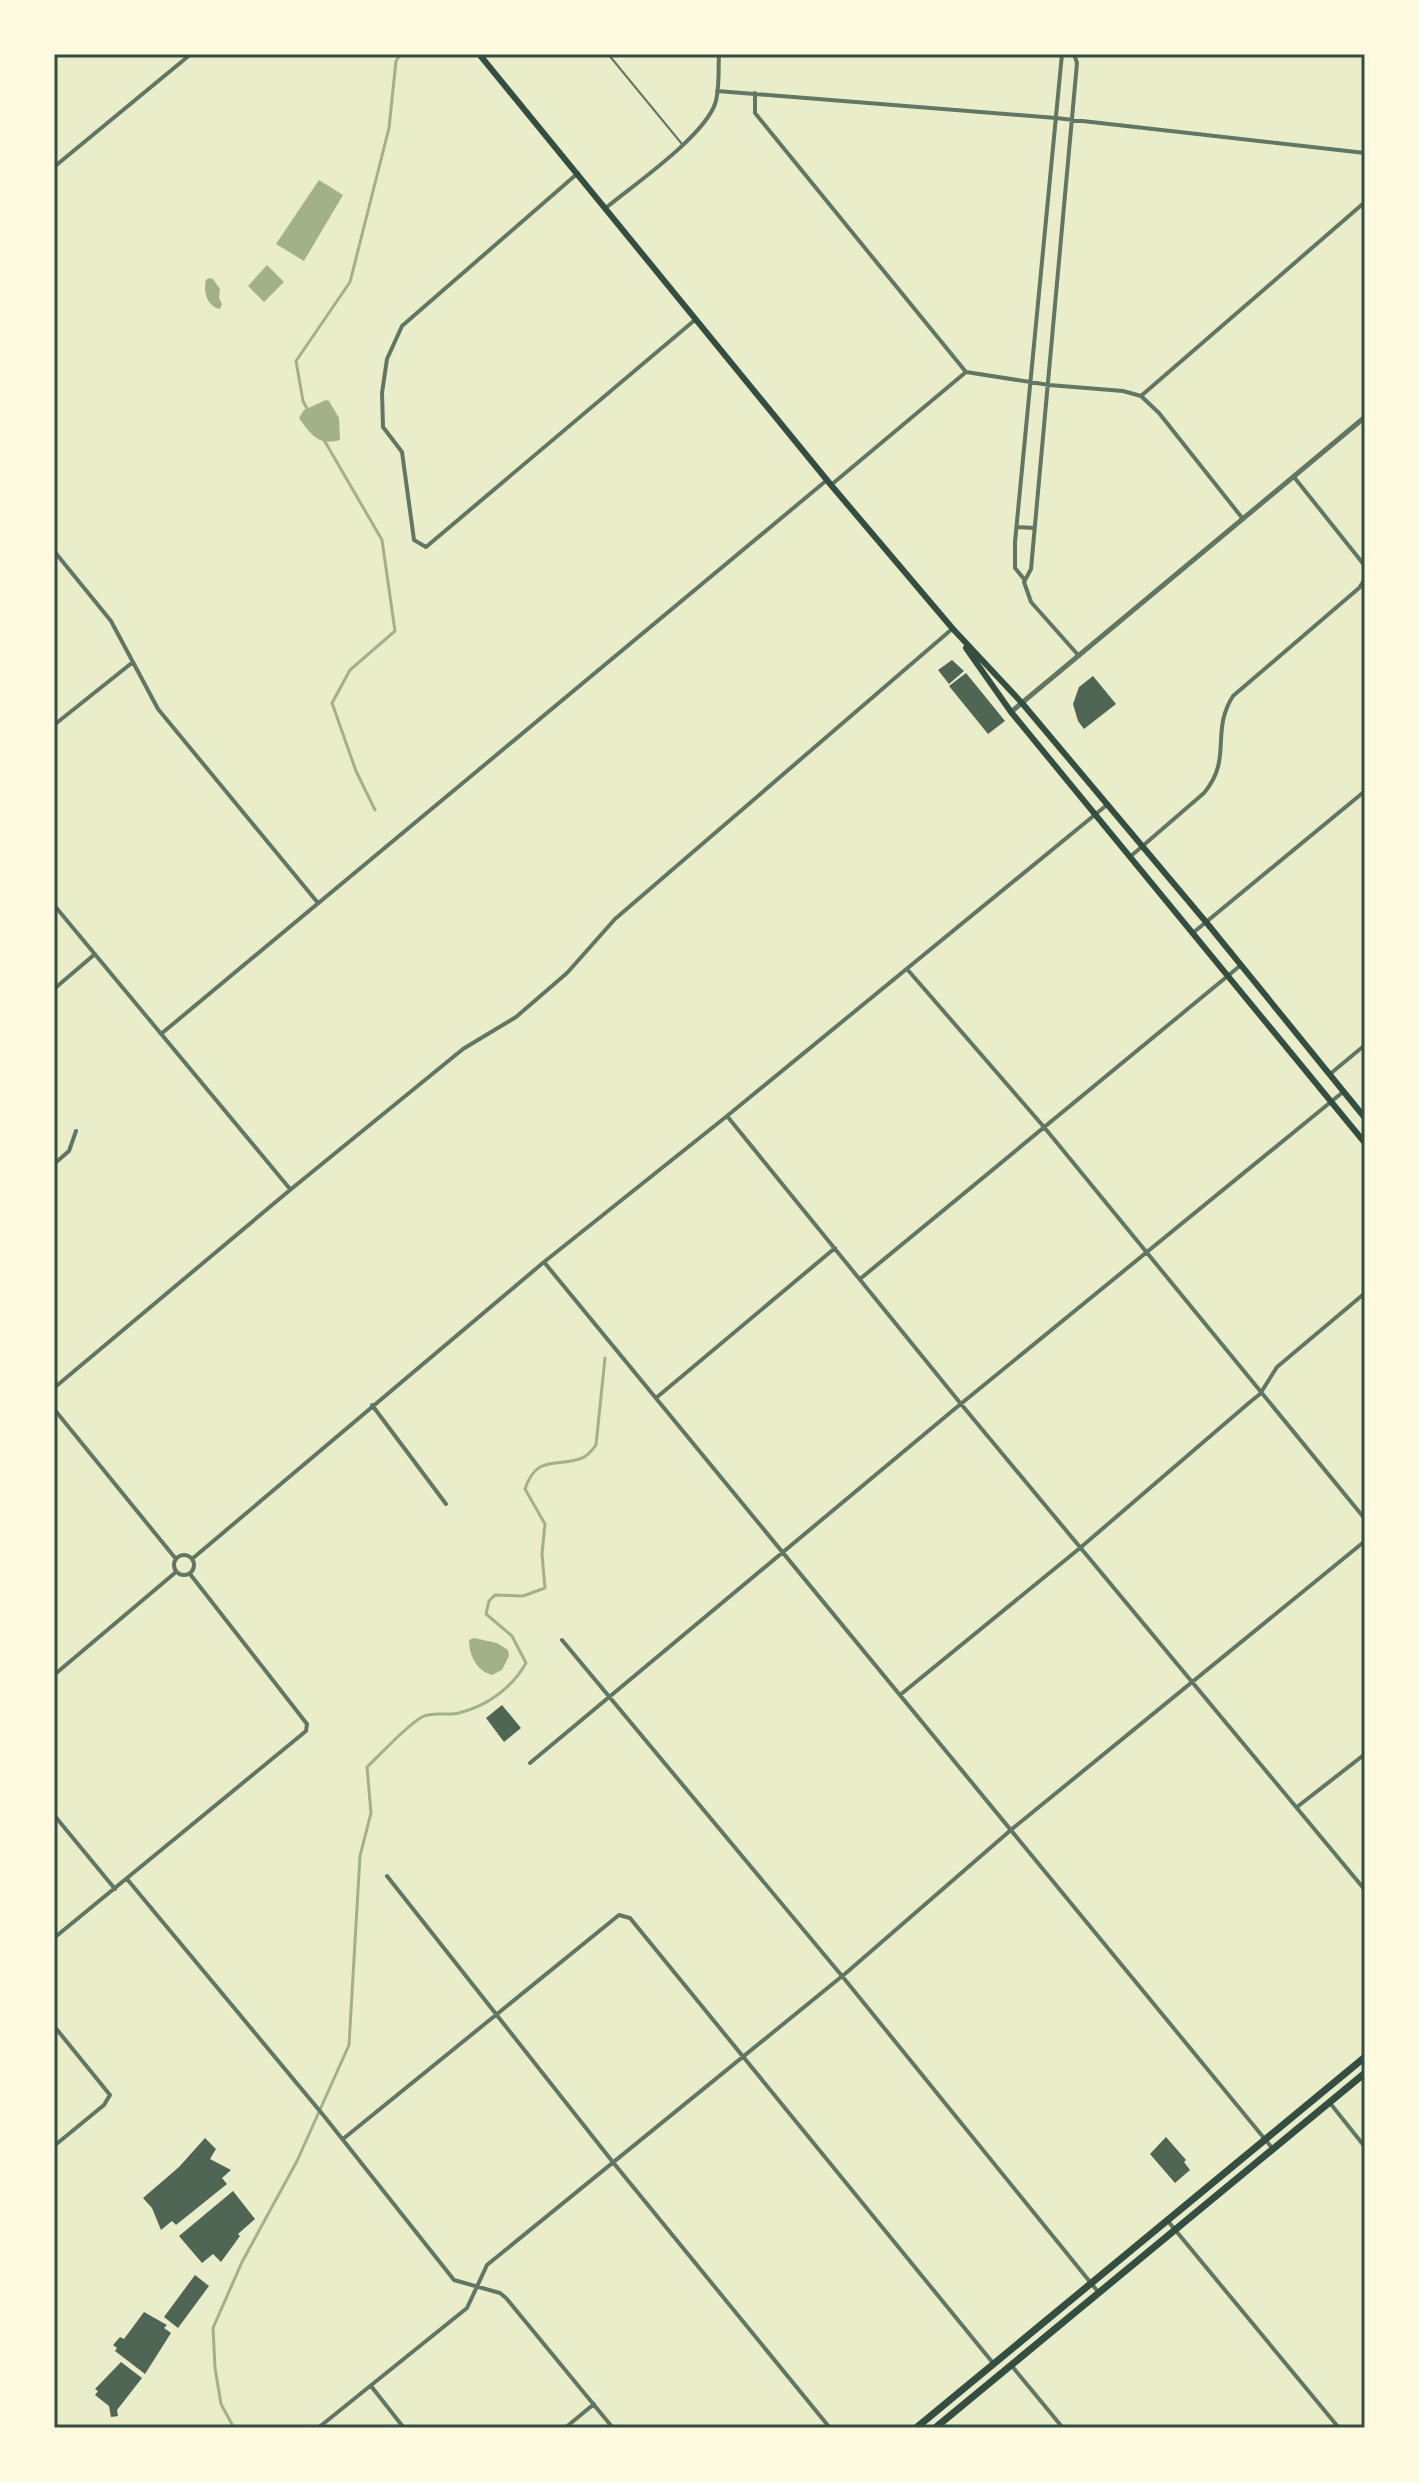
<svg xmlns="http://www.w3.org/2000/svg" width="1419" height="2482" viewBox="0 0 1419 2482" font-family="'Public Sans',sans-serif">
  <rect width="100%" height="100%" fill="#e9edc9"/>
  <!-- water -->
  <path fill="#a3b18a" d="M319,180L343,195L304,261L276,244Z
    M267,265L284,282L264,302L248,286Z
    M209,278L213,279L220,289L219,298L222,304L220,309C207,306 203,292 206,280Z
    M326,400L329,401L339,418L340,440C319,446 311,435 299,418L304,410Z
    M474,1638L497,1643L508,1650L509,1656L502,1670L492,1675C477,1671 469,1656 469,1640Z"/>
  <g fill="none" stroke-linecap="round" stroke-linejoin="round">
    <!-- stream -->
    <path stroke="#a3b18a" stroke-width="3" d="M309,412L303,401L296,361L350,282L389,128L396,61L401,54
      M324,440L382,540L395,631L350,670L332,703L356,771L375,810
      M234,2428L221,2404L215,2368L213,2328L242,2262L297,2161L349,2045L360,1856L371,1813L367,1767C382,1753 406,1726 422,1717C432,1711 448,1716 459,1713C487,1706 512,1688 526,1663L512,1636L486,1614L489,1601L495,1595L523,1596L545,1588L542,1554L545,1524L525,1489C537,1453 558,1468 582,1458C588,1456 593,1449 596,1445L605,1358"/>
  </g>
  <!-- building -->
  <path fill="#4f6655" d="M952,660L964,671L949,684L938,670Z
    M966,673L1005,721L988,734L949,686Z
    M1093,676L1116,704L1084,729L1078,721L1073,704L1079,687Z
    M502,1705L521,1728L504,1742L486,1718Z
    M1166,2137L1186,2160L1184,2162L1190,2170L1175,2183L1150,2154Z
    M205,2138L216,2149L210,2159L231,2170L222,2178L227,2184L176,2225L172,2221L161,2230L152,2208L143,2198L179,2167Z
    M233,2191L255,2219L238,2234L240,2236L221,2262L213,2254L202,2263L179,2236Z
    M195,2275L209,2286L178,2328L164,2317Z
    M144,2312L167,2325L164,2328L171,2333L145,2374L115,2351L117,2348L113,2345L120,2337L124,2339Z
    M121,2362L142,2378L117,2410L118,2416L111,2417L109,2406L95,2395L98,2391L95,2389Z"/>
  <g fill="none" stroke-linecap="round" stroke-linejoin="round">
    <!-- service -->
    <path stroke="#617663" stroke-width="2" d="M608,54L682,144"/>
    <!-- minor -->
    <path stroke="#617663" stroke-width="4" d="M1074,54L1077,63L1031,569L1024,582L1031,602L1079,656
      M717,91L1056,118L1365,153
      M755,93V113L966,372
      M54,167L191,54
      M578,173L402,326L387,359L382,393L383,427L402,452L414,540L426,547L696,319
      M607,207C635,184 703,137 715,104C720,90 718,69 719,54
      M1141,396L1365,202
      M1294,477L1365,566
      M831,485L966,372L1049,385L1123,391L1141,396L1159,413L1243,519
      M1017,527L1034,528
      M54,551L111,621L158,709L318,903
      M1024,579L1015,568V542L1062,54
      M54,725L133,662
      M1131,856L1204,793C1233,759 1210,732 1233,696L1359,588L1365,579
      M54,905L290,1189
      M1194,932L1365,791
      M907,969L1044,1127L1365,1519
      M54,989L95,954
      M161,1034L827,480
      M1330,1074L1365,1045
      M727,1116L961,1404L1365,1890
      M54,1164L69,1151L76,1131
      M544,1262L1273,2149
      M860,1279L1241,965
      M54,1388L290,1190L463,1049L516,1017L567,973L615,919L952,629
      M54,1394V1402
      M656,1398L835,1248
      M372,1405L446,1504
      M54,1409L176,1559
      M174 1565a10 10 0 1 1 20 0a10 10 0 1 1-20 0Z
      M192,1559L544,1262L727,1116L1108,804
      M562,1640L842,1976L1099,2293
      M54,1675L176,1572
      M900,1695L1080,1548L1250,1402L1260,1394L1277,1367L1365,1293
      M530,1763L957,1407L1343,1092
      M1297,1807L1365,1754
      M54,1815L115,1889
      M387,1876L612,2161L830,2428
      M127,1879L324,2116L454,2280L500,2293L506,2298L613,2428
      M54,1938L306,1731L307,1724L190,1574
      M54,2026L110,2095L104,2105L54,2146
      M1330,2103L1365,2147
      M343,2139L619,1915L630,1918L993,2363
      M1167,2220L1339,2428
      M1011,2365L1063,2428
      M371,2386L404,2428
      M318,2428L467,2308L487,2265L846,1973L1012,1829L1365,1541
      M565,2428L594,2404"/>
    <!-- tertiary -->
    <path stroke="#617663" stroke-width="5" d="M1011,712L1365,417"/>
    <!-- secondary -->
    <path stroke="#344e41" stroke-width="6" d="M479,54L831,485L953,629L1022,703L1206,922L1365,1118
      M966,648L1011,712L1365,1143"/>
    <!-- trunk -->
    <path stroke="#344e41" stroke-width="7" d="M916,2428L1365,2057
      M935,2428L1365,2073"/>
  </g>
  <!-- border -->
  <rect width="1419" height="2482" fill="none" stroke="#fefae0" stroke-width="112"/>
  <rect x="56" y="56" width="1307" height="2370" fill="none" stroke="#344e41" stroke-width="3"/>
</svg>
